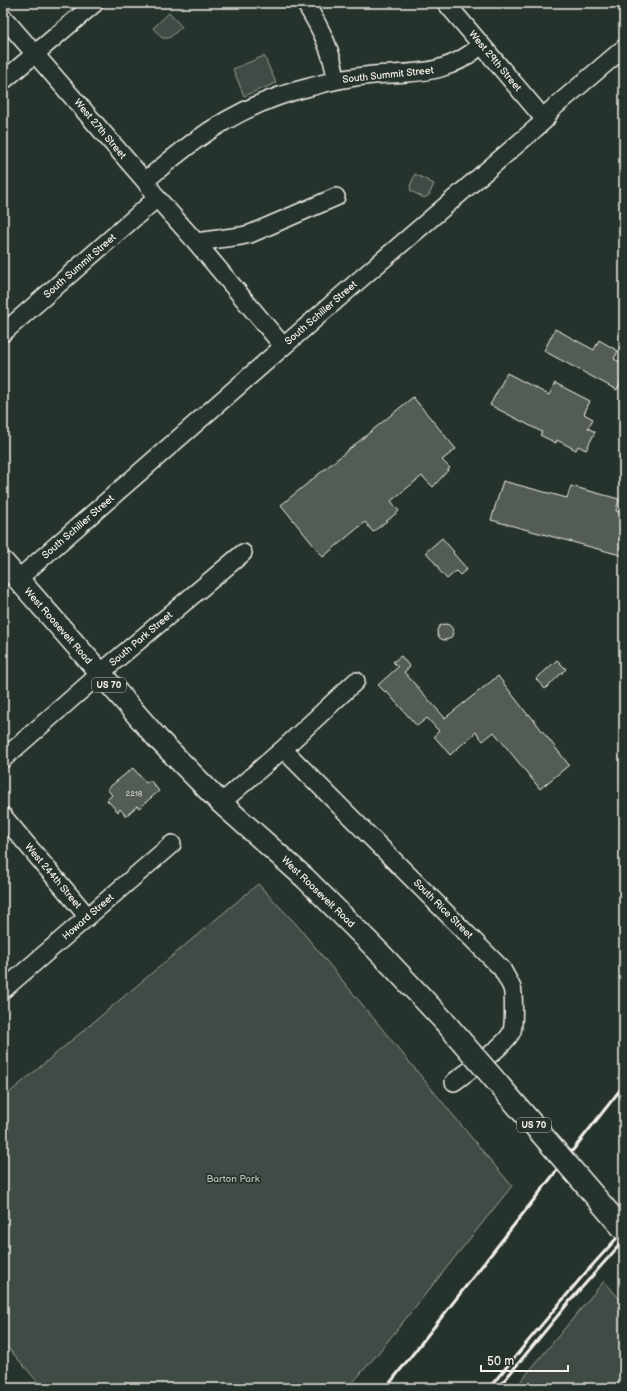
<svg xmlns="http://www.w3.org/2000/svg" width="627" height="1391" viewBox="0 0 627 1391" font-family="'Balsamiq Sans',sans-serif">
  <rect width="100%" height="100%" fill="#26332d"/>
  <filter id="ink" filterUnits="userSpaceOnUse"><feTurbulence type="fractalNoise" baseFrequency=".025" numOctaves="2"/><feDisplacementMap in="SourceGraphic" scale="8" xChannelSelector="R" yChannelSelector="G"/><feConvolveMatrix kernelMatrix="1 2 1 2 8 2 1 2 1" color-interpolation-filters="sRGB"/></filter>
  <g filter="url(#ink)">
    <!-- green -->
    <path fill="#414b45" stroke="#9a9e96" d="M169,13L182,27L169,38H162L153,28Z
      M264,56L276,83L244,96L233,69Z
      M415,174L434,184L429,195L424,198L411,191L410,186Z
      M258,884L296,924L485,1154L512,1186L375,1357L348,1388H43L3,1342V1098Z
      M604,1281L624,1304V1388H515Z"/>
    <!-- building -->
    <path fill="#525c55" stroke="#f4f1e8" d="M555,329L594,350L599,340L618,351L614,359L624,364V377L617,390L544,351Z
      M507,373L549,395L555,383L590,401L584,414L593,419L588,428L595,432L586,450L578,446L576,450L557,440L556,443L540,435L542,432L490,405Z
      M413,397L456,449L442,460L450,468L433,487L422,476L391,501L399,511L373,532L365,522L323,557L281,505Z
      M503,481L567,498L571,486L619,499L616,511L624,514V556L491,520Z
      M442,538L454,552L453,553L467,569L460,575L456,571L447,579L438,569L439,568L426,552Z
      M437 632a8 8 0 1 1 16 0a8 8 0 1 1-16 0Z
      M401,656L410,667L404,672L445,718L498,676L528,715L529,714L569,765L540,789L494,732L483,741L476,732L450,755L434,736L439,731L427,718L417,726L386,691L385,692L378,685L398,667L393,662Z
      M557,660L566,669L545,689L536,679Z
      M133,768L146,783L150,780L159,791L139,808L137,806L126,816L120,809L118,812L107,800L112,795L107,789Z"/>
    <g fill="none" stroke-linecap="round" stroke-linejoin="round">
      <defs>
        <path id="minor" d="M305,3C320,27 333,52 336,80
          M446,3L545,120
          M3,17L145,181L157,198L196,242L241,236L250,234L336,197
          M3,81L95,3
          M145,181C160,168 176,155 192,143C227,117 268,97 310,87C330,81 351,77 373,75C415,72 447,76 481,45
          M196,242L283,346
          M3,333L157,198
          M18,579L357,282L535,129L545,120L551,110L624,48
          M283,749L502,969C505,975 509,981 512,988C514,994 514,1024 512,1031C507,1045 467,1072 454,1082
          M3,759L110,665L243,553
          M221,803L283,749L356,681
          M3,816L88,917
          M3,990L172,844"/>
        <path id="major" d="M3,562L158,739L221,803L305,878L380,953L444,1021"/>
      </defs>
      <!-- minor casing -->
      <use href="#minor" stroke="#f4f1e8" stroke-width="20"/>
      <!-- major casing -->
      <use href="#major" stroke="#f4f1e8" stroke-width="24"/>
      <!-- minor -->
      <use href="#minor" stroke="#26332d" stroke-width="17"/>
      <!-- major -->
      <use href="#major" stroke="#26332d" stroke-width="21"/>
      <!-- rail -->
      <path stroke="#f4f1e8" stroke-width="3" d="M386,1388L624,1085
        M489,1388L580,1279L624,1230
        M498,1388L569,1302L624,1240"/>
      <defs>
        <path id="major-bridge" d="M444,1021L624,1230"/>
      </defs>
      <!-- major-bridge casing -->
      <use href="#major-bridge" stroke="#f4f1e8" stroke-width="24" stroke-linecap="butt"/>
      <!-- major-bridge -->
      <use href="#major-bridge" stroke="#26332d" stroke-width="21"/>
    </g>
  </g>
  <g text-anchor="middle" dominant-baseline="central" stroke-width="3.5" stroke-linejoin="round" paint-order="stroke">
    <!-- number labels -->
    <g font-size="8" fill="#ccccc3">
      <text x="134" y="793">2218</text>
    </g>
    <!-- shield labels -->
    <g fill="#26332d" stroke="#b6b8b0" stroke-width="1">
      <rect x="92" y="678" width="34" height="14" rx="3"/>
      <rect x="517" y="1118" width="34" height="14" rx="3"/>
    </g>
    <g font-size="9" font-weight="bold" fill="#f4f1e8">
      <text x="109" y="685">US 70</text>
      <text x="534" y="1125">US 70</text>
    </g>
    <!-- street labels -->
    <g font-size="10" fill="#f4f1e8" stroke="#26332d">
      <text transform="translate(495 61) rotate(50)">West 29th Street</text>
      <text transform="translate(388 75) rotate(-6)">South Summit Street</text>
      <text transform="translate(100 129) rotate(50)">West 27th Street</text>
      <text transform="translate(80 266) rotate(-41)">South Summit Street</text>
      <text transform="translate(321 313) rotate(-41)">South Schiller Street</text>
      <text transform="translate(78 527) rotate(-41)">South Schiller Street</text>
      <text transform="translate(58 626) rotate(49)">West Roosevelt Road</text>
      <text transform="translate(141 639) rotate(-40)">South Park Street</text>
      <text transform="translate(53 876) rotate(50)">West 244th Street</text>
      <text transform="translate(318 892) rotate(44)">West Roosevelt Road</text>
      <text transform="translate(443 909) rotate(45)">South Rice Street</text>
      <text transform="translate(88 917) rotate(-41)">Howard Street</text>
    </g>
    <!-- park labels -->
    <g font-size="10" fill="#bebfb7" stroke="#26332d">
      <text x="233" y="1179">Barton Park</text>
    </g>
  </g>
  <!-- margin -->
  <rect width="627" height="1391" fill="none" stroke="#26332d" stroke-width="16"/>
  <rect x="8" y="8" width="611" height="1375" fill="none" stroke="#f4f1e8" stroke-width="1.5" filter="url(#ink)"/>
  <!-- scale -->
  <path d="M481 1365v6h87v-6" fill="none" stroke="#f4f1e8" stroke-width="2"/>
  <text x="487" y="1365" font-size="12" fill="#f4f1e8" stroke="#26332d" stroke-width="3" paint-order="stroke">50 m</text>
</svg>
